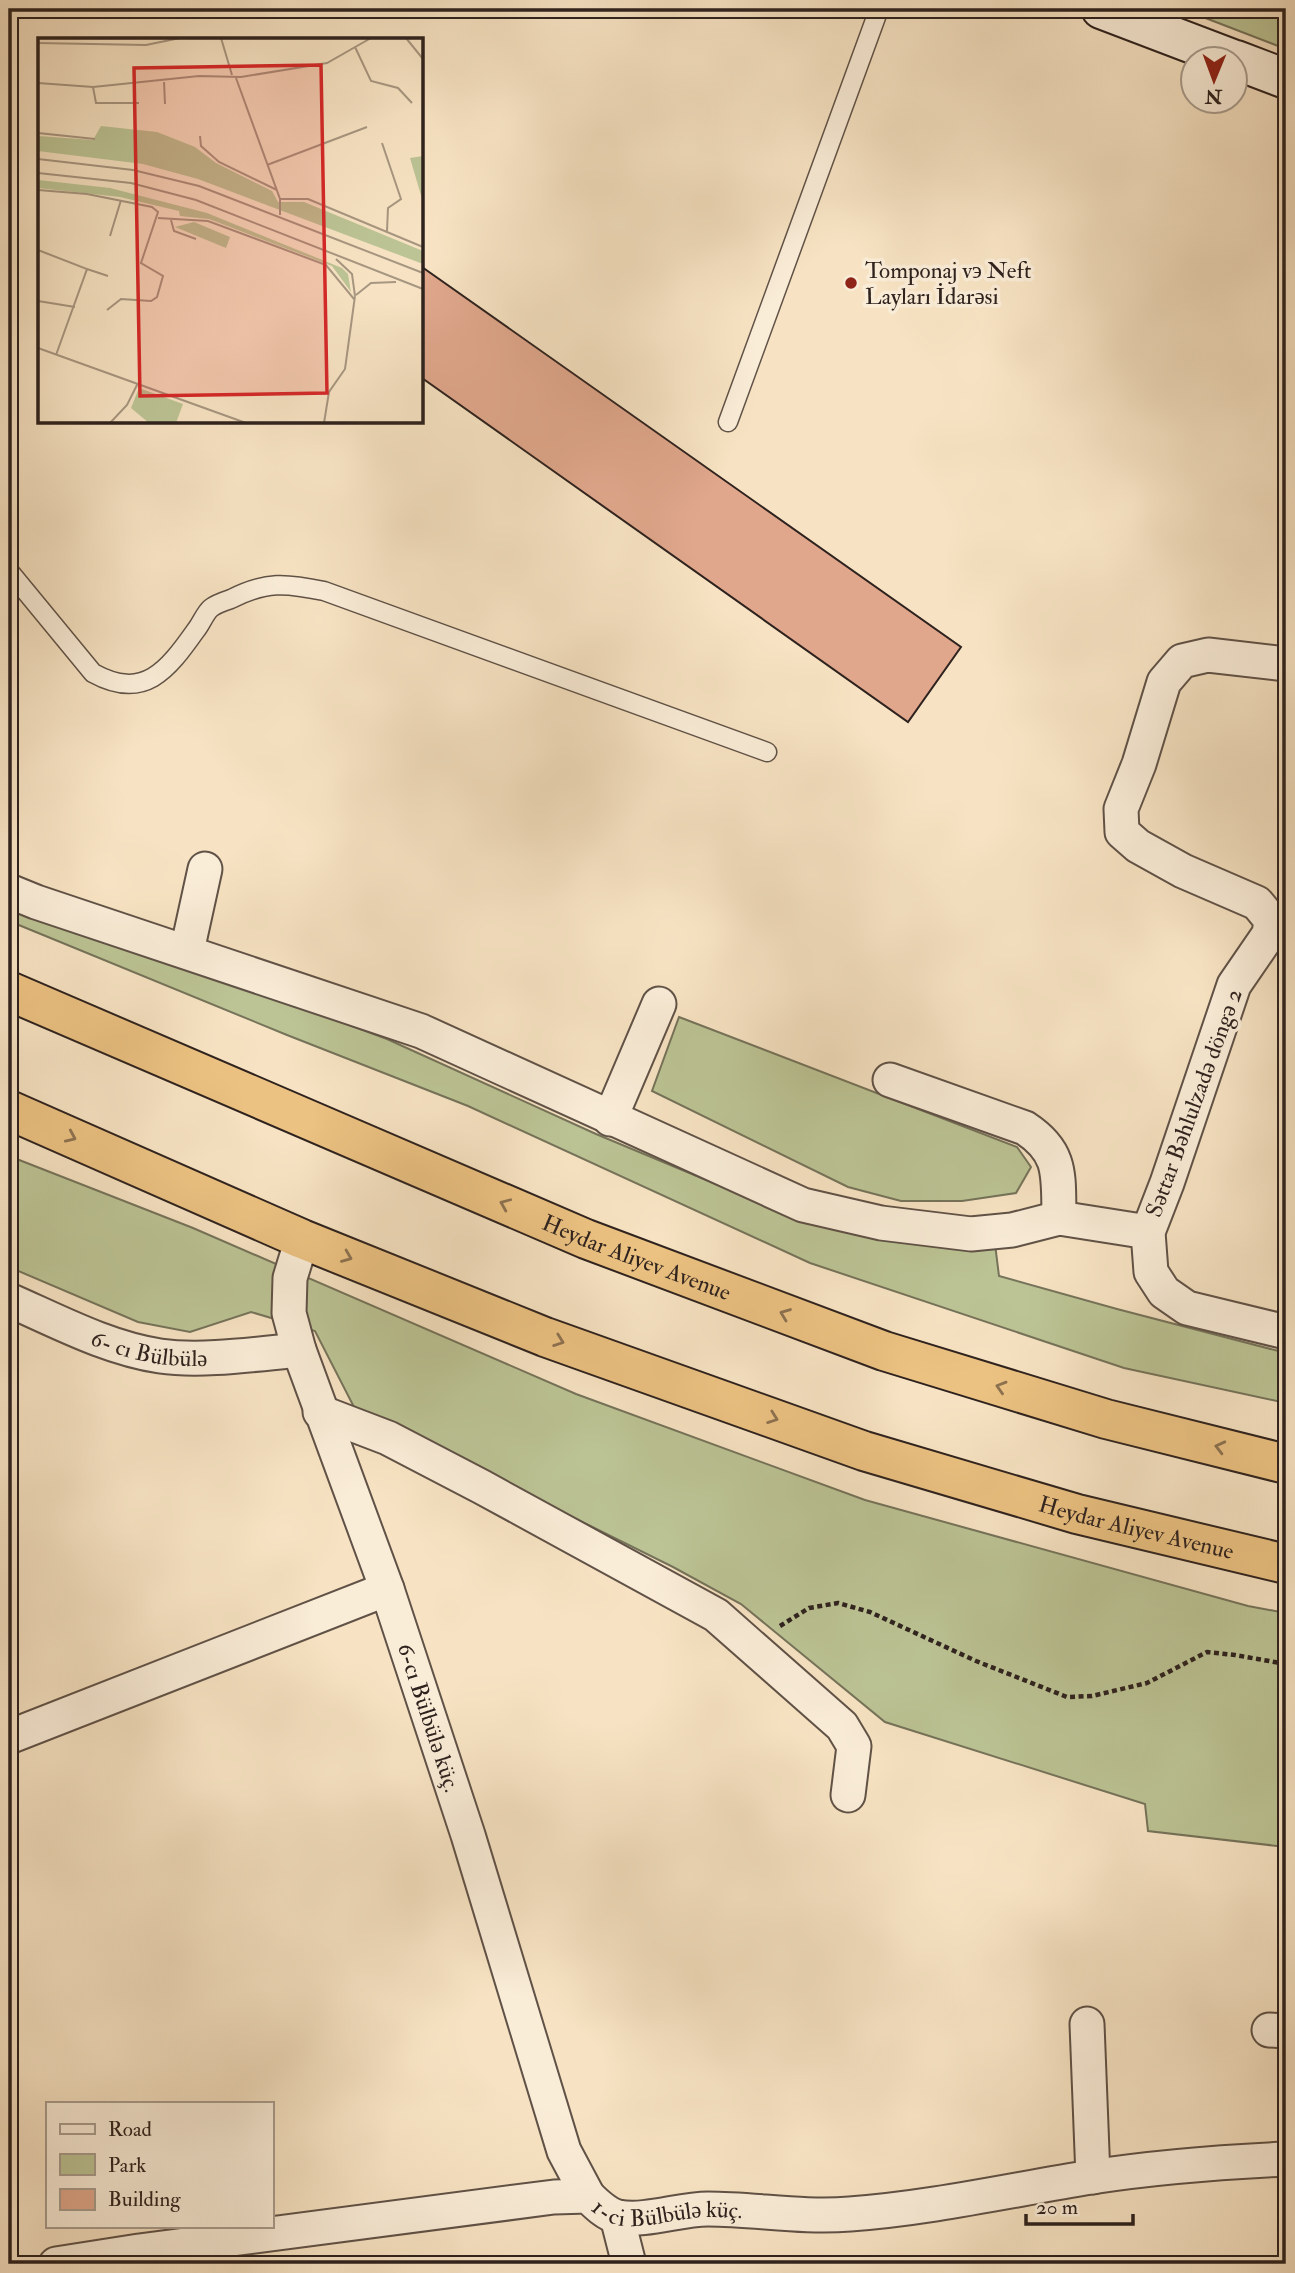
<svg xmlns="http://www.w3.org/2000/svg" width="1295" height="2273" viewBox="0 0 1295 2273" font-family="'IM FELL Double Pica',serif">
  <rect width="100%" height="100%" fill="#f7e3c3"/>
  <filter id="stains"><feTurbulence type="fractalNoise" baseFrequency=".00286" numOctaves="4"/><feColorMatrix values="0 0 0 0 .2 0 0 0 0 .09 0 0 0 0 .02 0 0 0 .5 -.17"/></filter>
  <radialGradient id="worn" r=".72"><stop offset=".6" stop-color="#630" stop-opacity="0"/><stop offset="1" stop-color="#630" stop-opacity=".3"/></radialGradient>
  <!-- green -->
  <path fill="#bcc495" stroke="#75735a" stroke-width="2" d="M1182,9H1286V49Z
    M9,899L387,1039L596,1134L795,1217L995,1244L999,1276L1117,1309L1286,1353V1403L1124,1368L810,1263L468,1106L287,1035L9,921Z
    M679,1017L1017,1147L1031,1167L1016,1193L962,1201H901L848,1187L652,1091Z
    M9,1156L193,1228L576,1394L865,1500L1248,1606L1286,1613V1847L1148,1831L1145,1804L885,1722L741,1604L673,1567L355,1409L315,1331L251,1312L190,1332L138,1322L9,1267Z"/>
  <!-- building -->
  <path fill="#e0a78c" stroke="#2e221e" stroke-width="2" d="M422,267L961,647L908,722L422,378Z"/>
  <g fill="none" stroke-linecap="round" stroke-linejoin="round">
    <defs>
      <path id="lane" d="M728,422L879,9
        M9,571L93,673C144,701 167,671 196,630C201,624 205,613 211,608C216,604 225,601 231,599C266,581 286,583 324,591L767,752"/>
      <g id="street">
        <path d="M1286,664L1208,655L1182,661L1164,682L1139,764L1121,809L1122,832L1138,846L1183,871L1257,903L1271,920L1269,934L1234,985L1167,1183L1148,1232L1151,1272L1164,1292L1187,1308L1286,1332"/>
        <path d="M9,891L36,902L421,1031L803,1205L881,1223L971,1234L1012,1230L1059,1218L1148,1232"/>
        <path d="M187,951L205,869"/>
        <path d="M890,1080L1025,1128C1063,1153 1058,1176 1059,1218"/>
        <path d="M610,1119L659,1004"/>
        <path id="s1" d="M302,1239L290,1278L289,1313L299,1350L387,1589L468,1835L564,2151L588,2196"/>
        <path id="s2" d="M9,1300C57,1321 107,1348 160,1356C202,1362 256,1354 299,1350"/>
        <path d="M320,1412L388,1438L482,1487L716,1615L842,1726L854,1746L848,1795"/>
        <path d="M9,1737L387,1589"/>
        <path d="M1087,2024L1093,2177"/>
        <path d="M1269,2030L1286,2031"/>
        <path d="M617,2217L629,2264"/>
        <path id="s3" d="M56,2264L139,2251L554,2197L588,2196C596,2204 606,2214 618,2217C647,2222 679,2209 708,2209C755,2209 802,2218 850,2214C931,2208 1011,2190 1091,2177C1155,2167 1221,2162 1286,2159"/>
      </g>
      <path id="secondary" d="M1101,9L1235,60
        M1236,60L1286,79"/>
      <g id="highway">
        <path id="s4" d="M9,991L586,1239L884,1351L1106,1419L1286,1464"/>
        <path id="s5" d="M9,1110L302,1239L545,1337L864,1451L1077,1514L1286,1564"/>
      </g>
    </defs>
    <!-- lane casing -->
    <use href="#lane" stroke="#605247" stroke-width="21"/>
    <!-- street casing -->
    <use href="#street" stroke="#605247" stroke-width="37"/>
    <!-- secondary casing -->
    <use href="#secondary" stroke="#2e221e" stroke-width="42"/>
    <!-- highway casing -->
    <use href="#highway" stroke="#2e221e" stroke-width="42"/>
    <!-- path -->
    <path stroke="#2e221e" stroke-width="4.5" stroke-dasharray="5 3.5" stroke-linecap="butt" d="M780,1626L809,1608L838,1603L870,1612L976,1661L1067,1697L1092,1696L1147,1683L1207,1652L1235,1655L1286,1664"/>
    <!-- lane -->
    <use href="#lane" stroke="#faedd8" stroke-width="18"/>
    <!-- street -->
    <use href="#street" stroke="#faedd8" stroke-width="33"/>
    <!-- secondary -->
    <use href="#secondary" stroke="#faedd8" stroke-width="38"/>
    <!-- highway -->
    <use href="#highway" stroke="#ecc282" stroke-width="38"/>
  </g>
  <!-- one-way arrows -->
  <defs><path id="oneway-chevron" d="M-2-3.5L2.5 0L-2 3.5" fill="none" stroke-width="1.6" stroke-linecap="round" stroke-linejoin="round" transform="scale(1.75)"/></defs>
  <g stroke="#8d7250">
    <use href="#oneway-chevron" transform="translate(71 1137) rotate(24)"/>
    <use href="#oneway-chevron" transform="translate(505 1204) rotate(-157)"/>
    <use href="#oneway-chevron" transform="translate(347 1257) rotate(22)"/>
    <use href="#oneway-chevron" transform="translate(785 1314) rotate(-159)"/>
    <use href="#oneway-chevron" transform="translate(559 1341) rotate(20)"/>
    <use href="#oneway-chevron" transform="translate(1001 1387) rotate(-163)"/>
    <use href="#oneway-chevron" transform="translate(773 1418) rotate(20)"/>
    <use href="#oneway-chevron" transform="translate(1220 1447) rotate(-166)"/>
  </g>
  <!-- markers -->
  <circle fill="#8f2418" stroke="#faedd8" stroke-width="2.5" cx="851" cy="283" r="7"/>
  <g text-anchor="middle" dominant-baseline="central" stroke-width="7" stroke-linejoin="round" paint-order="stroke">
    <!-- poi labels -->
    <g font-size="23" fill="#2e221e" stroke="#faedd8" text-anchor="start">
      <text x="865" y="270">Tomponaj vэ Neft<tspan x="865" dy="26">Layları İdarəsi</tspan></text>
    </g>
    <!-- street labels -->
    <g font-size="23" fill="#2e221e" stroke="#faedd8">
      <text transform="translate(1194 1103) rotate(-70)">Səttar Bəhlulzadə döngə 2</text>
      <text stroke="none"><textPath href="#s4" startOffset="682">Heydar Aliyev Avenue</textPath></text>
      <text stroke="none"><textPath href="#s2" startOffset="150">6- cı Bülbülə</textPath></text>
      <text stroke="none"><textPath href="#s5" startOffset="1204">Heydar Aliyev Avenue</textPath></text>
      <text stroke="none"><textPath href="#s1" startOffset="504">6-cı Bülbülə küç.</textPath></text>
      <text stroke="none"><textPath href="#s3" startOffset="623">1-ci Bülbülə küç.</textPath></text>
    </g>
  </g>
  <!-- overview -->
  <g transform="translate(38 38)">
    <rect width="385" height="385" fill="#f7e3c3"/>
    <path d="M63,88L119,94L157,109L178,125L234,153L240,164H266L385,213V226L160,141L105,126L0,113V98L55,102ZM385,118V164L372,120ZM0,142L72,150L169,175L304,230L310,236L313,254L294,228L171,181L142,178L141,173L82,159L0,150ZM156,184L192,199L188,210L137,189ZM101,350L145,366L138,385H111L93,370Z" fill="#bcc495"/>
    <path fill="none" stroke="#a79681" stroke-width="2" d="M183,0L194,37M368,0L385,21M0,5L108,7L142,0M317,9L333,43L360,50L374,65M198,40L242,161V177M126,44L127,66M0,45L55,49L161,38L203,39L289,25L333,0M55,49L58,65H101M0,95L57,101M162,98L163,108L181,124L239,152M344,105L363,161L350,170L349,193M0,121L95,132L161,148L385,235M229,127L329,89M0,135L93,145L158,162L385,251M0,152L49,156L114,169L120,174L103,225L125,238L119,259L113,263L83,261L69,272M242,161H270L385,209M120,180L170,183L288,227L316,261M133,182L136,193L158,201M72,198L83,162M0,212L49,231L18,317M298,221L314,236L317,258M49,231L70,238M318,257L333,245L358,244M0,263L37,269M0,310L208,385M72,385L89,367L100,345M286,385L291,354L307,331L317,258"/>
    <path fill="#d62828" fill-opacity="0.15" stroke="#d62828" stroke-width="3.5" d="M283,27L289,355L102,358L96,30Z"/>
    <rect width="385" height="385" fill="none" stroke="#2e221e" stroke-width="3.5"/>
  </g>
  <!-- margin -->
  <rect width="1295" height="2273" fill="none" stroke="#f7e3c3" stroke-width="35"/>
  <rect x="10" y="10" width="1274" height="2252" fill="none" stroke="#2e221e" stroke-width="3.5"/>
  <rect x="18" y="18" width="1260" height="2238" fill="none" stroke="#2e221e" stroke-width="2"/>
  <!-- legend -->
  <rect x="46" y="2102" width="228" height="126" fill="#faedd8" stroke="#a89c8e" stroke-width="2"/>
  <rect x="60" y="2124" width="35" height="10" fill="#faedd8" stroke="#a89c8e" stroke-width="2"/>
  <text x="108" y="2136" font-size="21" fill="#2e221e">Road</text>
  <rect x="60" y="2154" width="35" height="21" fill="#bcc495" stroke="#a89c8e" stroke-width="2"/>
  <text x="108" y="2172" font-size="21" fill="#2e221e">Park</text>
  <rect x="60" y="2189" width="35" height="21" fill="#e0a78c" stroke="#a89c8e" stroke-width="2"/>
  <text x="108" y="2206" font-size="21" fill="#2e221e">Building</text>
  <!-- north arrow -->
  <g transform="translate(1214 80) rotate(181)"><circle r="33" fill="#faedd8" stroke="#a89c8e" stroke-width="2"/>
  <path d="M0-5L12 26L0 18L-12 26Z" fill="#8f2418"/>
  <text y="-10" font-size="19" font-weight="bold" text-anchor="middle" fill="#2e221e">N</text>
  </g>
  <!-- scale -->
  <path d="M1026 2214v10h107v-10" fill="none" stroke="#2e221e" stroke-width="3.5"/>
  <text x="1036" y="2214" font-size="21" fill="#2e221e" stroke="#faedd8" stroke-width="5" paint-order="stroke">20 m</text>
  <rect width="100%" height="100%" filter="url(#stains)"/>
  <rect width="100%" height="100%" fill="url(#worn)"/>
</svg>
